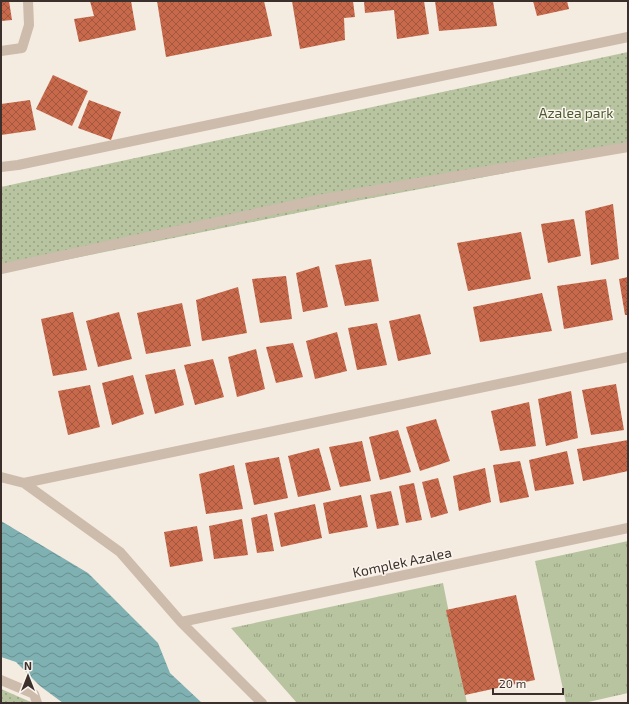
<svg xmlns="http://www.w3.org/2000/svg" width="629" height="704" viewBox="0 0 629 704" font-family="'Exo 2',sans-serif">
  <defs>
    <pattern id="grass-tufts" width="24" height="20" patternUnits="userSpaceOnUse"><rect width="24" height="20" fill="#b8c4a0"/><path d="M3 7l-1-3M5 7V3M7 7l1-3M15 17l-1-3M17 17v-4M19 17l1-3" fill="none" stroke="#97a083"/></pattern>
    <pattern id="park-dots" width="8" height="8" patternUnits="userSpaceOnUse"><rect width="8" height="8" fill="#b8c4a0"/><path d="M2 2h.1M6 6h.1" fill="none" stroke="#97a083" stroke-width="1.8" stroke-linecap="round"/></pattern>
    <pattern id="water-waves" width="16" height="10" patternUnits="userSpaceOnUse"><rect width="16" height="10" fill="#7fb0b2"/><path d="M0 5q4-4 8 0t8 0" fill="none" stroke="#699091"/></pattern>
    <pattern id="building-cross-hatch" width="8" height="8" patternUnits="userSpaceOnUse"><rect width="8" height="8" fill="#c8694b"/><path d="M0 0l8 8M0 8l8-8" fill="none" stroke="#a4573f"/></pattern>
  </defs>
  <rect width="100%" height="100%" fill="#f4ebe1"/>
  <!-- grass -->
  <path fill="url(#grass-tufts)" d="M628,541V693L584,703H566L535,561Z
    M443,583L467,703H297L231,628Z"/>
  <!-- park -->
  <path fill="url(#park-dots)" d="M628,52V150L356,201L1,273V187Z
    M1,689L33,703H1Z"/>
  <!-- water -->
  <path fill="url(#water-waves)" d="M1,521L88,573L158,643L170,673L202,703H63L40,686L16,662L1,657Z"/>
  <!-- building -->
  <path fill="url(#building-cross-hatch)" d="M1,1H9L12,20L1,21Z
    M90,1H131L136,30L79,42L74,19L94,16Z
    M157,1H264L272,36L166,57Z
    M292,1H353L355,17L344,18L345,40L300,49Z
    M364,1H424L429,34L397,39L394,10L365,13Z
    M435,1H493L497,26L439,31Z
    M533,1H567L569,9L537,16Z
    M53,75L88,91L72,126L36,109Z
    M30,100L36,130L1,135V104Z
    M89,100L121,112L111,140L78,128Z
    M613,204L619,259L591,265L585,211Z
    M574,219L581,256L548,263L541,224Z
    M521,232L531,279L468,291L457,243Z
    M371,259L379,301L345,306L335,265Z
    M319,266L328,307L303,312L296,273Z
    M286,276L292,319L260,323L252,279Z
    M628,277V315H625L619,279Z
    M606,279L613,320L564,329L557,286Z
    M238,287L247,333L202,341L196,300Z
    M542,293L552,331L480,342L473,307Z
    M182,303L191,346L146,354L137,313Z
    M73,312L87,370L53,376L41,319Z
    M119,312L132,359L98,367L86,321Z
    M420,314L431,354L398,361L389,321Z
    M377,323L387,365L357,370L348,328Z
    M337,332L347,371L315,379L306,341Z
    M293,343L303,377L276,383L266,347Z
    M256,349L265,389L237,397L228,357Z
    M213,359L224,397L195,405L184,365Z
    M175,369L184,405L155,414L145,375Z
    M133,375L144,414L112,425L102,383Z
    M616,384L624,430L591,435L582,390Z
    M90,385L100,427L68,435L58,391Z
    M571,391L578,438L546,446L538,399Z
    M529,402L536,446L500,451L491,411Z
    M436,419L450,461L420,471L406,427Z
    M398,430L411,472L380,480L369,437Z
    M628,440V471L583,481L577,449Z
    M362,441L371,481L340,487L329,447Z
    M319,448L331,490L298,497L288,456Z
    M567,451L574,484L535,491L529,460Z
    M279,457L288,498L254,505L245,463Z
    M520,461L529,497L500,503L493,465Z
    M234,465L243,509L206,514L199,474Z
    M485,468L491,502L459,511L453,476Z
    M438,478L448,513L431,518L422,482Z
    M414,483L422,520L406,523L399,486Z
    M391,491L399,525L377,529L370,495Z
    M361,495L368,527L329,534L323,503Z
    M315,504L322,538L281,547L274,513Z
    M267,514L274,551L257,553L251,518Z
    M242,519L248,555L214,559L209,526Z
    M197,526L203,561L170,567L164,532Z
    M516,595L535,680L465,695L446,610Z"/>
  <g fill="none" stroke-linecap="round" stroke-linejoin="round">
    <!-- minor -->
    <path stroke="#cdbbac" stroke-width="10" d="M1,51L22,48L29,25L28,1
      M1,167L18,165L628,37
      M1,269L318,200L628,147
      M1,477L24,483L120,552L181,622L262,703
      M24,483L628,357
      M181,622L628,528
      M1,680L34,694L37,703"/>
  </g>
  <g text-anchor="middle" dominant-baseline="central" stroke-width="3" stroke-linejoin="round" paint-order="stroke">
    <!-- park labels -->
    <g font-size="14" fill="#4a5a2e" stroke="#fbf5ee">
      <text x="576" y="112">Azalea park</text>
    </g>
    <!-- street labels -->
    <g font-size="14" fill="#3b302b" stroke="#fbf5ee">
      <text transform="translate(402 562) rotate(-12)">Komplek Azalea</text>
    </g>
  </g>
  <!-- border -->
  <rect width="629" height="704" fill="none" stroke="#3b302b" stroke-width="4"/>
  <!-- north arrow -->
  <g transform="translate(28 676)" stroke="#fbf5ee" stroke-width="3" paint-order="stroke">
  <path d="M0-3L7 15L0 10L-7 15Z" fill="#3b302b"/>
  <text y="-6" font-size="11" font-weight="bold" text-anchor="middle" fill="#3b302b">N</text>
  </g>
  <!-- scale -->
  <path d="M493 688v6h70v-6" fill="none" stroke="#3b302b" stroke-width="2"/>
  <text x="499" y="688" font-size="12" fill="#3b302b" stroke="#fbf5ee" stroke-width="3" paint-order="stroke">20 m</text>
</svg>
